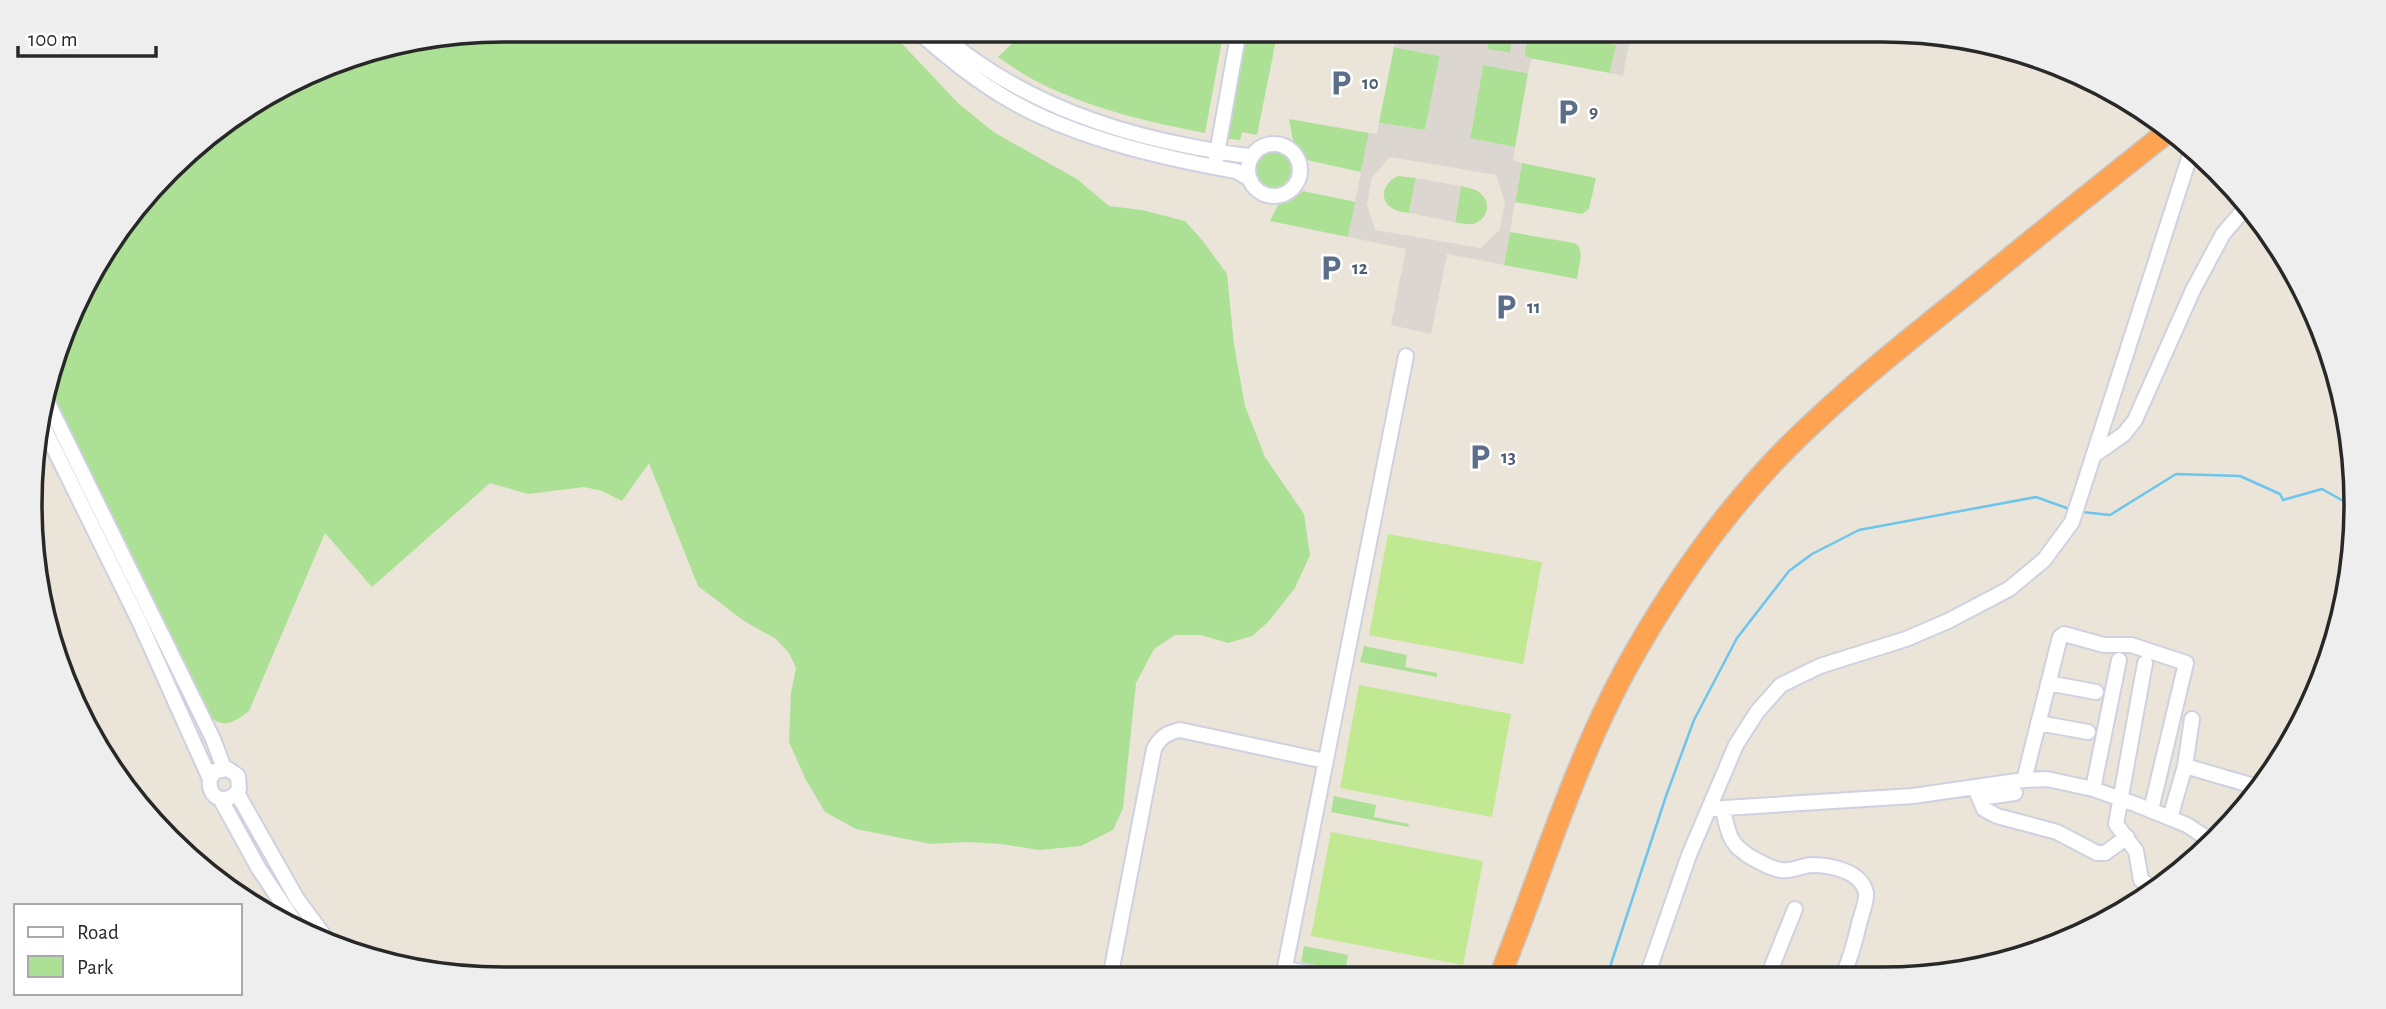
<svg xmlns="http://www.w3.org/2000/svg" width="2386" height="1009" viewBox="0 0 2386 1009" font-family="'Alegreya Sans',sans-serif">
  <rect width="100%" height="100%" fill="#eae4d9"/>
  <!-- green -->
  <path fill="#ace195" d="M505,30H889L959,104L995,133L1077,179L1109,206L1142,210L1185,221L1202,240L1227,274L1234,345L1245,406L1265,457L1304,514L1310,555L1295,588L1268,622L1252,636L1228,643L1201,635H1175L1154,649L1136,683L1123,808L1113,830L1081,846L1039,850L1001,844L967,842L931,844L856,829L825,812L806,780L789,742L791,693L796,668L789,653L776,639L744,621L698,586L649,463L622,501L602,491L584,487L528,494L490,483L372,587L325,533L249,711C233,723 223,730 207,714L49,385L94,267L192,147L267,93L352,55Z
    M1026,30H1224L1205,133C1148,122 1092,109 1040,83C1025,76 1011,66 998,57Z
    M1246,30H1278L1257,135L1242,132L1240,140L1229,139L1226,136Z
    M1491,30H1515L1510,53L1487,49Z
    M1529,30L1617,45L1610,73L1524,57Z
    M1394,47L1440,56L1425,130L1379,123Z
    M1483,65L1528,73L1515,147L1470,139Z
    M1289,119L1369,133L1361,172L1307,160L1293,140Z
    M1253 169a19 19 0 1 1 38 0a19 19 0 1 1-38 0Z
    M1522,163L1596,178L1589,209L1582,214L1515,202Z
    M1398,176L1416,178L1409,213C1404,212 1397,212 1392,208C1377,199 1385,181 1398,176Z
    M1461,186C1469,188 1478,189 1483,196C1492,206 1485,221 1473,224C1467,225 1460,223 1455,222Z
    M1303,191L1356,202L1348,237L1270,221L1279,203L1294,198Z
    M1510,232L1574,243L1579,246L1581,255L1577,279L1504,265Z
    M1364,646L1407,655L1405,667L1437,673V677L1360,662Z
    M1334,796L1376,805L1374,817L1409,824L1408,827L1331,812Z
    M1304,946L1348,955L1346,966L1379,972L1378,977L1301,962Z"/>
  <!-- pitch -->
  <path fill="#c0e991" d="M1388,534L1542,562L1523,664L1369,635Z
    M1359,685L1511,714L1492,817L1340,788Z
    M1331,832L1483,861L1463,965L1311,936Z"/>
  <!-- plaza -->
  <path fill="#dbd7d0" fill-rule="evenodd" d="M1406,30H1414L1413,36L1442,41L1445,30H1491L1487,49L1510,53L1515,30H1529L1524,56L1532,58L1528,73L1483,65L1470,138L1515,147L1513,160L1522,163L1504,265L1447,254L1431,334L1391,325L1406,249L1348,237L1369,133L1377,134L1379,123L1425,130L1440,56L1394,47L1396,34L1405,36ZM1390,157L1496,175L1505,202L1500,229L1481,248L1375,230L1367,204L1372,177Z
    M1533,30H1625L1624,35L1629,43L1623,76L1610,73L1616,45Z
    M1416,178L1461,186L1455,222L1409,213Z"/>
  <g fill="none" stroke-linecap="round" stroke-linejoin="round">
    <!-- stream -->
    <path stroke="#6cc5ed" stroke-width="2.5" d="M2082,512L2110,515L2176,474L2240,476L2280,494L2283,500L2322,489L2354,507
      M1607,976L1666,796L1694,720L1737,638L1789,571L1812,554L1859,530L2036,497L2072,510"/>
    <defs>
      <path id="minor" d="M916,30C946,56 976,81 1011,101C1075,138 1163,158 1236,171L1250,179
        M936,30C1008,94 1095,128 1189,146C1210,150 1231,155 1252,156
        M1248 170a26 26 0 1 1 52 0a26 26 0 1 1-52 0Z
        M1216,159L1239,30
        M45,397L213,739L224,768
        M38,416L140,623L210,779C207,799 228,807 239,789L238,776L228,769L215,771L210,779
        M2093,456L2124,434L2135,420L2193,290L2223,234L2248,205
        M2145,663L2116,824L2136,851L2141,880L2155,890
        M2048,683L2096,692
        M2038,723L2088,732
        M2185,766L2254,786L2249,803
        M2024,780L2060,637L2064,634L2104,645H2131L2186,663L2151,810
        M1975,788L1984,809L1997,816L2057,832L2097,853H2105L2127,837
        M2093,789L2119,660
        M237,793L297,899L331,945
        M1980,798L2015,793
        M221,800L259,869L300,930
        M1709,809L1913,796L2024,780L2047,779L2093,789L2135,804L2187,825L2211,841
        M1723,809C1728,836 1731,847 1756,860C1764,864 1772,869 1781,870C1792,872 1802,865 1812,865C1830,865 1862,871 1866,893C1867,902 1861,915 1859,924C1855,942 1850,959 1843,975
        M2170,818L2185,766L2192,719
        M1285,969L1332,977
        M1647,976L1689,855L1736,745L1757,712L1781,685L1820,666L1906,639L1948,621L2009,589L2044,560L2072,522L2193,146
        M1768,976L1795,909
        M1283,977L1406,356
        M1110,978L1154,749C1160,737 1167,733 1180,730L1325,761"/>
      <path id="highway" d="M1500,976C1544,867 1577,752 1637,649C1678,578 1728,508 1786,449C1843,392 1907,341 1971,290C2037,236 2103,183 2170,130"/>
    </defs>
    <!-- minor casing -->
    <use href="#minor" stroke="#cfd1e1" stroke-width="18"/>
    <!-- highway casing -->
    <use href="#highway" stroke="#c7c7c7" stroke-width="24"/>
    <!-- minor -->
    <use href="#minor" stroke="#fff" stroke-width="14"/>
    <!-- highway -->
    <use href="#highway" stroke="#fda352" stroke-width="21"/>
  </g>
  <!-- icons -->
  <defs>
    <symbol id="parking-bare" viewBox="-9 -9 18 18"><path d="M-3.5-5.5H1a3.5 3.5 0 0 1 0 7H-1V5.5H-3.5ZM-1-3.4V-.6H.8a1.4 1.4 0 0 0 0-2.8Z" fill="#5c6f8a" stroke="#fff" stroke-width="2.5" paint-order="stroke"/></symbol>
  </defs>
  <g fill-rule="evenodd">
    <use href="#parking-bare" x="1322" y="64" width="38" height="38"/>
    <use href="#parking-bare" x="1549" y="93" width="38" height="38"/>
    <use href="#parking-bare" x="1312" y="249" width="38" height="38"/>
    <use href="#parking-bare" x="1487" y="288" width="38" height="38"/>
    <use href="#parking-bare" x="1461" y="438" width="38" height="38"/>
  </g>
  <g text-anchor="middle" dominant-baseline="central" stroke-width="5" stroke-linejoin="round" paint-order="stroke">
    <!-- service labels -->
    <g font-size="19" font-weight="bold" fill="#4e5e75" stroke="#fff" text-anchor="start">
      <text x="1362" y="83">10</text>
      <text x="1589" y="112">9</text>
      <text x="1352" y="268">12</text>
      <text x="1527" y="307">11</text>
      <text x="1501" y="457">13</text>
    </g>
  </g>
  <!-- crop -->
  <path d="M0 0H2386V1009H0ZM504 42H1882A462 462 0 0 1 2344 504V505A462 462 0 0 1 1882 967H504A462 462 0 0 1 42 505V504A462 462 0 0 1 504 42Z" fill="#eee" fill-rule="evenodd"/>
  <path fill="none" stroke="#282828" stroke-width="3.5" d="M504 42H1882A462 462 0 0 1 2344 504V505A462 462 0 0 1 1882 967H504A462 462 0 0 1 42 505V504A462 462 0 0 1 504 42Z"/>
  <!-- legend -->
  <rect x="14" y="904" width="228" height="91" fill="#ffffff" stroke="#a9a9a9" stroke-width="2"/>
  <rect x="28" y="927" width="35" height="10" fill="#ffffff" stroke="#a9a9a9" stroke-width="2"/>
  <text x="77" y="939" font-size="21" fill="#282828">Road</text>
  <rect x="28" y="956" width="35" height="21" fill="#ace195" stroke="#a9a9a9" stroke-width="2"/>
  <text x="77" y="974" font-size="21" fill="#282828">Park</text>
  <!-- scale -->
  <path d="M18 46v10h138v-10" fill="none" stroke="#282828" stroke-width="3.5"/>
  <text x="28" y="46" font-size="21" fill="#282828" stroke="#ffffff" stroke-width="5" paint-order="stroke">100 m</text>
</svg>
